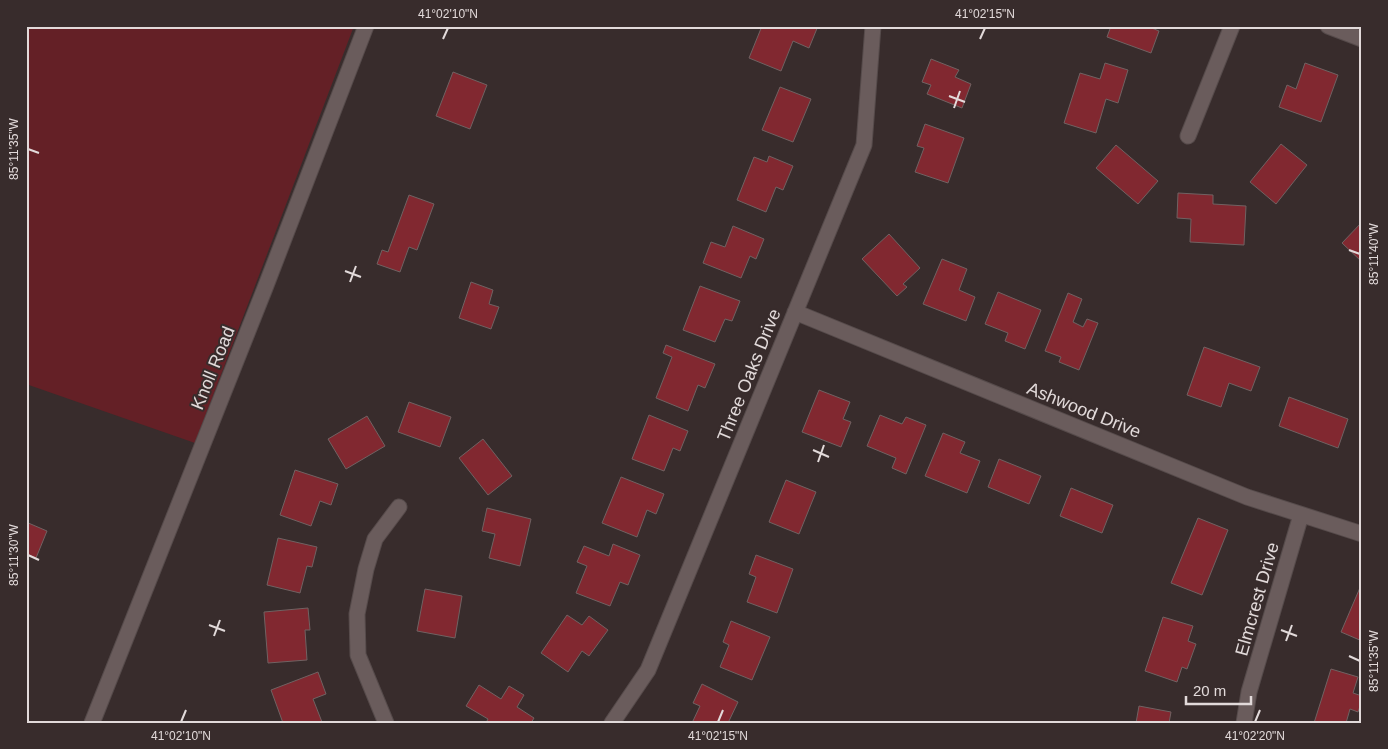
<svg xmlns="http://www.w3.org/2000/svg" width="1388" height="749" viewBox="0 0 1388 749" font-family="Helvetica,sans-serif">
  <rect width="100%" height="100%" fill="#382c2c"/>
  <!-- green -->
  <path fill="#642026" d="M26,26H354L195,443L26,384Z"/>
  <!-- building -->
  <path fill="#812830" stroke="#706262" d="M762,26H818L809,48L793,41L781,71L749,58Z
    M1111,26H1147L1159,31L1151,53L1107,37Z
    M931,59L959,70L955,77L971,84L962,108L927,94L931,85L922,82Z
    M1105,63L1128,70L1118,103L1106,99L1096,133L1064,123L1080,73L1100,79Z
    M1305,63L1338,75L1321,122L1279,107L1287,85L1296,89Z
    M453,72L487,85L470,129L436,116Z
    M780,87L811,99L793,142L762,130Z
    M925,124L964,138L948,183L915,172L924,148L917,146Z
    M1281,144L1307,165L1276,204L1250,182Z
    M1116,145L1158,181L1138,204L1096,168Z
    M769,156L793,166L783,190L776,187L766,212L737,200L754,157L767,162Z
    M1178,193L1213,195V204L1246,206L1244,245L1190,242L1191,219L1177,218Z
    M409,195L434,204L417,250L409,247L400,272L377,264L382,250L388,252Z
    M1362,222V262L1342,243Z
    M733,226L764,239L756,259L750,256L741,278L703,263L711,242L725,247Z
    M889,234L920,268L903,284L907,287L897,296L862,259Z
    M942,259L967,269L959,290L975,297L966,321L923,304Z
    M471,282L493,290L489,304L499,307L491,329L459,318Z
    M700,286L740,301L732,321L725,319L715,342L683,330Z
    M998,292L1041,310L1025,349L1005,341L1008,333L985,324Z
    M1068,293L1082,299L1073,322L1083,327L1087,319L1098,323L1079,370L1059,362L1061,357L1045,351Z
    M666,345L715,364L705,388L698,385L688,411L656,398L672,357L663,353Z
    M1204,347L1260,367L1251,391L1229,383L1221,407L1187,395Z
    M819,390L850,402L843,419L851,422L841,447L802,432Z
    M1289,397L1348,419L1338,448L1279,426Z
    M409,402L451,417L440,447L398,432Z
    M649,415L688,431L680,451L673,448L664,471L632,459Z
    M880,415L902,424L906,417L926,425L906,474L892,468L896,458L867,446Z
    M367,416L385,446L346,469L328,439Z
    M943,433L965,442L960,453L980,461L967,493L925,476Z
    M483,439L512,476L488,495L459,458Z
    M999,459L1041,476L1029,504L988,487Z
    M295,470L338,484L331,505L320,501L311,526L280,515Z
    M621,477L664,494L656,514L647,510L637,537L602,523Z
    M786,480L816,492L799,534L769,522Z
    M1071,488L1113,505L1102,533L1060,516Z
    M487,508L531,519L520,566L489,558L495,534L482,531Z
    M1198,518L1228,530L1202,595L1171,583Z
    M26,522L47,531L36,558L26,554Z
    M278,538L317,547L312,567L307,566L300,593L267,585Z
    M613,544L640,555L628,585L620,582L610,606L576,593L587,566L577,562L584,546L609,556Z
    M756,555L793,569L777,613L747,602L756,577L749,574Z
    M1362,583V641L1341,632Z
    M425,589L462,596L455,638L417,631Z
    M308,608L310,630H305L307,660L268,663L264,612Z
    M567,615L582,625L589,616L608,630L589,656L582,651L568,672L541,653Z
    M1163,617L1193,626L1188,641L1196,644L1187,669L1182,667L1177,682L1145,671Z
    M731,621L770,637L752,680L720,667L729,645L723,642Z
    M1331,669L1358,677L1353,693L1362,696V701L1358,712L1350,709L1346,723H1314Z
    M318,672L326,694L313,699L322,722L283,723L271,690Z
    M702,684L738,702L728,723H692L700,706L693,703Z
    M479,685L501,699L509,686L524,695L517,707L534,718L531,723H486L488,719L466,706Z
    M1139,706L1171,712L1169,723H1136Z"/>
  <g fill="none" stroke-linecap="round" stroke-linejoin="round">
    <defs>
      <path id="minor" d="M1328,26L1362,39
        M1188,136L1232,26
        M795,312L1247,497L1362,534
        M92,723L265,288L366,26
        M386,723L358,655L357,614L366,569L375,539L399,507
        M612,723L648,670L864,145L873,26
        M1244,723L1249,692L1301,515"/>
    </defs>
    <!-- minor casing -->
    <use href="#minor" stroke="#564b4b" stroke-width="17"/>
    <!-- minor -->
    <use href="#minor" stroke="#6a5c5c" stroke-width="15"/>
  </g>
  <!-- ticks -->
  <path fill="none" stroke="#e2dada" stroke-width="2" d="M443,39L448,28M980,39L985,28M949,96L965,102M954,108L960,91M28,149L39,153M1349,250L1360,254M345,271L361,277M350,282L356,266M813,450L829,457M818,462L824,445M28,555L39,560M209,625L225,631M1281,630L1297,636M214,636L220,620M1286,641L1292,625M1349,656L1360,661M181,722L186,710M718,722L723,710M1255,722L1260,710"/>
  <g text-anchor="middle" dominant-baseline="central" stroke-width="4" stroke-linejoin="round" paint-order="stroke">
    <!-- street labels -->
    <g font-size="18" fill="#e2dada" stroke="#382c2c">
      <text transform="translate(213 368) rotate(-68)">Knoll Road</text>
      <text transform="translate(749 375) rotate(-68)">Three Oaks Drive</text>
      <text transform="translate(1084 410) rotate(22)">Ashwood Drive</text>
      <text transform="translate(1257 599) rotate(-74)">Elmcrest Drive</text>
    </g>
  </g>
  <!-- border -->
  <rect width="1388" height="749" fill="none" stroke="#382c2c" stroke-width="55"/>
  <!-- scale -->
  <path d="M1186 696v8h65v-8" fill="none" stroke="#e2dada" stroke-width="2.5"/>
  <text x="1193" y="696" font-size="15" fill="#e2dada" stroke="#382c2c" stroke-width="4" paint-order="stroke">20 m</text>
  <rect x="28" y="28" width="1332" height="694" fill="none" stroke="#e2dada" stroke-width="2"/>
  <g font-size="12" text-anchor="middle" fill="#e2dada">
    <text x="448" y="18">41°02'10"N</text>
    <text x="985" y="18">41°02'15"N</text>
    <text transform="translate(14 149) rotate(-90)" y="4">85°11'35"W</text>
    <text transform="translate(1374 254) rotate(-90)" y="4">85°11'40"W</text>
    <text transform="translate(14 555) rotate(-90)" y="4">85°11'30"W</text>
    <text transform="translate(1374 661) rotate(-90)" y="4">85°11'35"W</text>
    <text x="181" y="740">41°02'10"N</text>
    <text x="718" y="740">41°02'15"N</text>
    <text x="1255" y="740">41°02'20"N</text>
  </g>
</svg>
